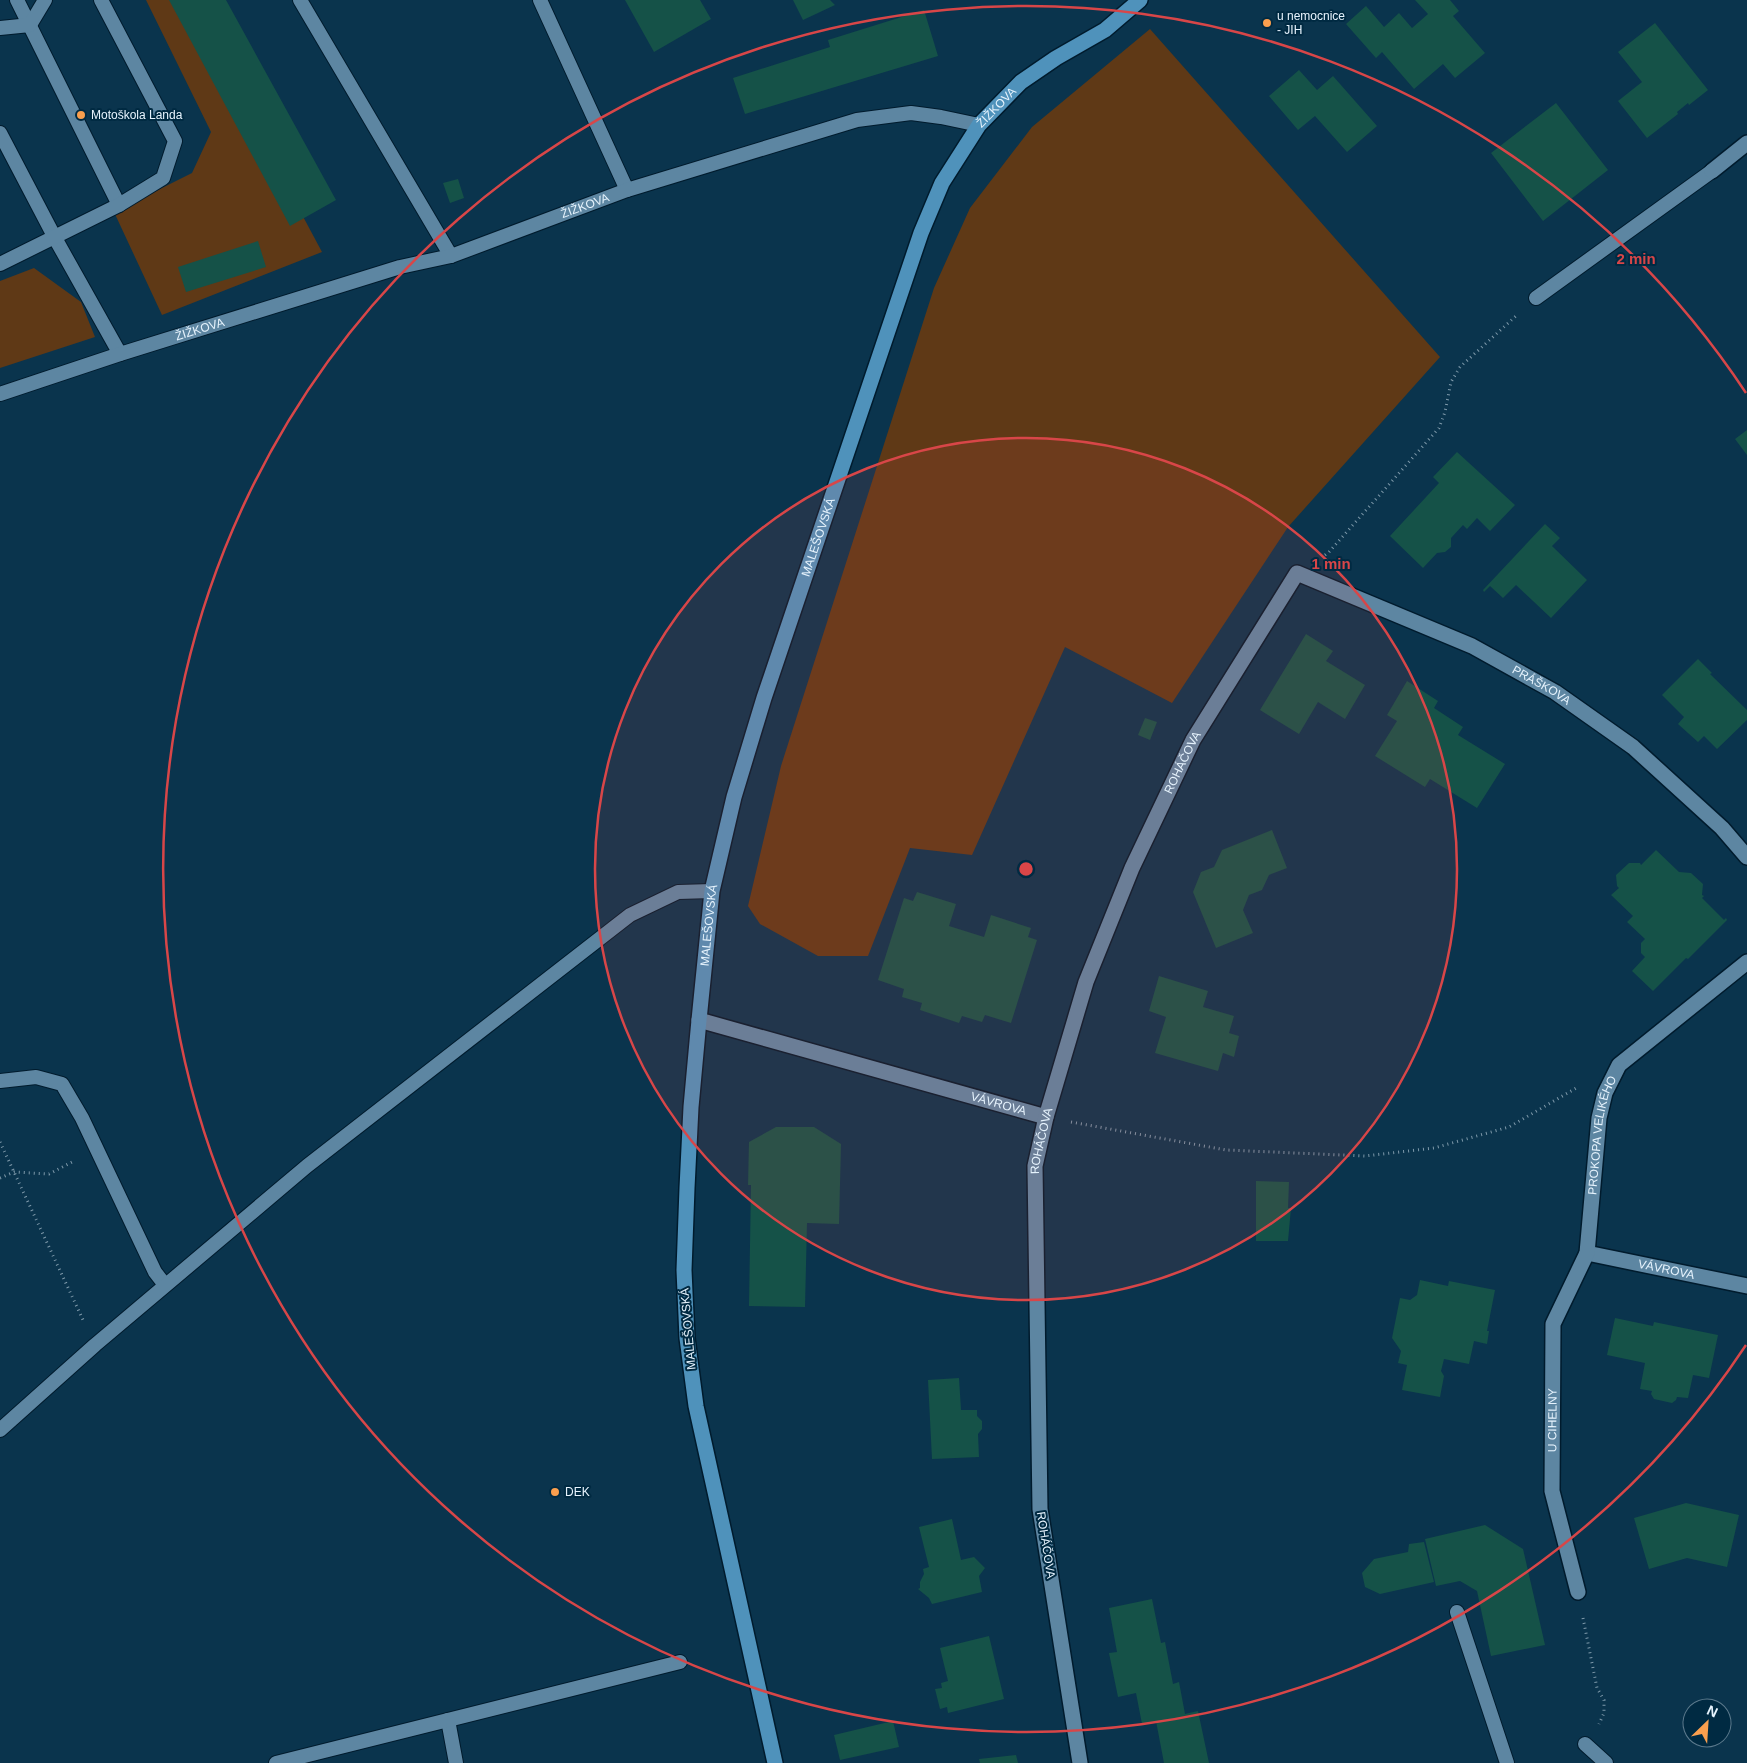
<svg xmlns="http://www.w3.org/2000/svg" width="1747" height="1763" viewBox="0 0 1747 1763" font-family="Arial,sans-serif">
  <rect width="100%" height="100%" fill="#0a344d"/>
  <!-- green -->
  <path fill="#5f3916" d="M146,0H187L322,252L162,315L114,212L192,173L211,132Z
    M1150,29L1440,357L1288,527L1172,703L1065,647L972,855L910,848L868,956H818L760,924L748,906L781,766L934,288L970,208L1032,127Z
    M34,268L81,302L95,337L0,368V281Z"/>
  <!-- building -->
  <path fill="#155248" d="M169,0H226L336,200L290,226Z
    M625,0H700L711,19L654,52Z
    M793,0H830L835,5L803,20Z
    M1415,0H1450L1459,11L1453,16L1485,53L1455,78L1443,64L1414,89L1382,52L1376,58L1346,24L1366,6L1384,27L1399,13L1412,28L1428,14Z
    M924,10L938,56L745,114L733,78L830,47L828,40Z
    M1655,23L1708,90L1689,105L1688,103L1677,112L1678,114L1647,138L1618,101L1642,82L1618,52Z
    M1299,70L1317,90L1333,76L1377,126L1347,152L1315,116L1298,130L1269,96Z
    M1556,103L1608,170L1543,221L1491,153Z
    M458,179L464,198L450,203L443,183Z
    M258,241L266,267L186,292L178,267Z
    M1747,430V455L1735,439Z
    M1457,452L1515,505L1490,531L1477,518L1467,529L1463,525L1451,538V547L1445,552L1437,553L1423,568L1390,536L1439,483L1433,477Z
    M1545,524L1560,538L1552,546L1587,580L1551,618L1516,585L1503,598L1490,586L1484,592L1483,590Z
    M1306,634L1333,651L1326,661L1365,685L1345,719L1318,702L1299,734L1260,710Z
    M1698,659L1712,673L1710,674L1747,710V720L1717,749L1704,736L1698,742L1678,724L1684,717L1662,695Z
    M1407,681L1438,701L1434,708L1463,727L1458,735L1505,764L1477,808L1430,779L1425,787L1375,756L1397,721L1387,715Z
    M1145,718L1157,722L1150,740L1138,735Z
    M1272,830L1287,868L1269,875L1262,890L1249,895L1243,910L1253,933L1216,948L1193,892L1201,872L1214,867L1222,850Z
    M1656,850L1679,872L1691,873L1703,884L1702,895L1704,896L1702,898L1724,920L1726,918L1727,920L1688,959L1686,958L1653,991L1632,971L1645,957L1641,953V943L1645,939L1627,922L1633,916L1611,895L1619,888L1617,886L1616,875L1629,863H1640L1641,865Z
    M917,892L956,904L949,926L984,937L991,915L1031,928L1028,937L1037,940L1011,1023L985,1015L982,1022L962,1016L959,1023L920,1010L922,1003L902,997L904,989L878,980L904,898L913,901Z
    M1159,976L1208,991L1203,1007L1234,1016L1229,1033L1239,1036L1234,1057L1223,1053L1218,1071L1155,1053L1166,1017L1149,1011Z
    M776,1127H814L841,1144L839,1224L807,1223L805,1307L749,1306L751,1185H748L749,1142Z
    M1256,1181L1289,1182L1288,1208H1291L1288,1241H1256Z
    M1420,1280L1448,1286L1449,1281L1495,1290L1487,1331H1489L1487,1344L1474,1341L1469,1364L1444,1359L1441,1371L1444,1376L1440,1397L1402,1390L1407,1365L1398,1363L1401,1351L1392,1338L1400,1298L1410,1300L1417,1295Z
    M1615,1318L1653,1326L1654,1322L1718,1335L1709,1378L1693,1375L1688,1398L1677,1397L1676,1400L1672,1403L1654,1399L1651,1394L1652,1391L1640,1389L1645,1363L1607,1355Z
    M959,1378L961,1410H977V1416L982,1421V1429L978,1434L979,1457L932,1459L928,1380Z
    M1686,1503L1739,1515L1727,1567L1687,1558L1649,1569L1634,1518Z
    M952,1519L961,1560L974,1557L985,1568L979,1576L982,1592L932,1604L929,1598L918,1589L920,1588V1582L924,1574L923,1569L929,1567L919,1527Z
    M1485,1525L1523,1549L1545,1645L1491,1656L1477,1591L1460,1581L1436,1586L1425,1539Z
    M1424,1542L1434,1582L1380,1594L1365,1587L1362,1573L1374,1559L1408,1552L1409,1544Z
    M1152,1599L1161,1643L1165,1642L1173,1684L1179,1682L1185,1714L1198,1711L1209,1763H1164L1156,1721L1142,1724L1136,1693L1118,1697L1109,1653L1117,1652L1109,1608Z
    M989,1636L1004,1699L948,1713L947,1707L940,1709L935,1689L942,1688L941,1683L948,1681L940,1648Z
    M893,1721L899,1747L840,1760L834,1735Z
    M1016,1755L1018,1763H980L979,1759Z"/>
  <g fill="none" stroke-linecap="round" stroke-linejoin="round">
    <defs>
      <g id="lane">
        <path d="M17,0L119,205"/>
        <path d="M300,0L451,256"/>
        <path d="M540,0L627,190"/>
        <path d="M0,28L30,25L45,0"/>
        <path d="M0,133L55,238L120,354"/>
        <path d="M0,264L119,205L163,178L175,141L101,0"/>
        <path d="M1536,298L1712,171"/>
        <path id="s1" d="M0,394L120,354L400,267L451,256L627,190L857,120L911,113L941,117L979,125"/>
        <path d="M0,1081L36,1077L62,1084L82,1118L155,1272L165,1285"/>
        <path d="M0,1430L95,1345L307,1166L630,915L678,892L712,891"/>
        <path d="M1457,1612L1507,1763"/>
        <path d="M448,1720L456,1763"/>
        <path d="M1585,1744L1606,1763"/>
        <path d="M276,1763L680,1662"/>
      </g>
      <g id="street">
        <path d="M1712,171L1747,143"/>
        <path id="s2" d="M699,1020L1046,1117"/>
        <path id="s3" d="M1587,1253L1747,1286"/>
        <path id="s4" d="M1578,1592L1552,1491L1553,1324L1587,1253L1599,1118L1605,1093L1619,1065L1747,962"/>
        <path id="s5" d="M1080,1763L1040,1509L1035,1166L1046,1117L1086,982L1132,868L1193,740L1297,573L1472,646L1555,692L1633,747L1722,828L1747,857"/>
      </g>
      <g id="secondary">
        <path id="s6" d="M775,1763L696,1406L687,1338L684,1270L687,1188L691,1107L699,1020L712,891L734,797L764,698L921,233L942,183L979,125L1021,82L1056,58L1105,30L1140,0"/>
      </g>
    </defs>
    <!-- lane casing -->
    <use href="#lane" stroke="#001b2d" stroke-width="16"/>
    <!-- street casing -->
    <use href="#street" stroke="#001b2d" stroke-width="18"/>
    <!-- secondary casing -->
    <use href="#secondary" stroke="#001b2d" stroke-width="18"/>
    <!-- path -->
    <path stroke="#7e99aa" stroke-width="3" stroke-dasharray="1 4" stroke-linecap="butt" d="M1325,555L1329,552L1439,428L1445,412L1451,382L1460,367L1517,315
      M1071,1122L1226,1150L1365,1156L1434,1148L1509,1127L1578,1087
      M0,1142L84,1322
      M0,1178L14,1172L49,1174L74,1161
      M1583,1618L1597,1688L1604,1700V1713L1599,1724"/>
    <!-- lane -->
    <use href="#lane" stroke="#5d86a2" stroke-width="14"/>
    <!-- street -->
    <use href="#street" stroke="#5d86a2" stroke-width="15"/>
    <!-- secondary -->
    <use href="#secondary" stroke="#4f92bb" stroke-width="15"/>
  </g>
  <!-- distance rings -->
  <circle cx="1026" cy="869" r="431" fill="#d84648" fill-opacity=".12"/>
  <g fill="none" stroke="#d84648" stroke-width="2.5">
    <circle cx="1026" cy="869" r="431"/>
    <path d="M1746 1345A863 863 0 1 1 1746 393"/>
  </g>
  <!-- markers -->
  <g fill="#fa9f4e" stroke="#002a42" stroke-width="2">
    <circle cx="1267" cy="23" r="5"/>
    <circle cx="81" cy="115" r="5"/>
    <circle cx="555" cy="1492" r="5"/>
  </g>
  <g text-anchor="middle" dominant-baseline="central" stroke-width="4" stroke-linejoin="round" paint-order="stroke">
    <!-- poi labels -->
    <g font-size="12" fill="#e6f3fd" stroke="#002a42" text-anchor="start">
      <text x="1277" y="16">u nemocnice<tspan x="1277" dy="14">- JIH</tspan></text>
      <text x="91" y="115">Motoškola Landa</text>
      <text x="565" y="1492">DEK</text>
    </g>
    <!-- street labels -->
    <g font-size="12" fill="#e6f3fd" stroke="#002a42">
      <text stroke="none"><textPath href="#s6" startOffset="1721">ŽIŽKOVA</textPath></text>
      <text stroke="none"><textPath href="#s1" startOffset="615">ŽIŽKOVA</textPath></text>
      <text stroke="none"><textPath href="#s1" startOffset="210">ŽIŽKOVA</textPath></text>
      <text stroke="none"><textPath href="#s6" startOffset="1252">MALEŠOVSKÁ</textPath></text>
      <text stroke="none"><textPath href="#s5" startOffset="1522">PRÁŠKOVA</textPath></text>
      <text stroke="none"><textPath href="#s5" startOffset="1031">ROHÁČOVA</textPath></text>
      <text stroke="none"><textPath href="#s6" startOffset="848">MALEŠOVSKÁ</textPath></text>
      <text stroke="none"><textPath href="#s2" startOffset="311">VÁVROVA</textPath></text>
      <text stroke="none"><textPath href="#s4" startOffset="469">PROKOPA VELIKÉHO</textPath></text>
      <text stroke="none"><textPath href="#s5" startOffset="626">ROHÁČOVA</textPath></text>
      <text stroke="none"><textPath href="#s3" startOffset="81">VÁVROVA</textPath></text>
      <text transform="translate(688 1329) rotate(-95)">MALEŠOVSKÁ</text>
      <text stroke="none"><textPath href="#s4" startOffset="175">U CIHELNY</textPath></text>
      <text transform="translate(1046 1545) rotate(81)">ROHÁČOVA</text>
    </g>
  </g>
  <circle cx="1026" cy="869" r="8" fill="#d84648" stroke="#002a42" stroke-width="2.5"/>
  <g font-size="15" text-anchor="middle" font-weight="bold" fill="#d84648" stroke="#002a42" stroke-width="4" stroke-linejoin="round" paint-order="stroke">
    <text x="1636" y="264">2 min</text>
    <text x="1331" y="569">1 min</text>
  </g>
  <!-- north arrow -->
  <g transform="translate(1707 1723) rotate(25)"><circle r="24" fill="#002a42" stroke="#5c7a8d"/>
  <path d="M0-4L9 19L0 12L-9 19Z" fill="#fa9f4e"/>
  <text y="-8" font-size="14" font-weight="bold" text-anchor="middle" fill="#e6f3fd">N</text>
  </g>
</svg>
